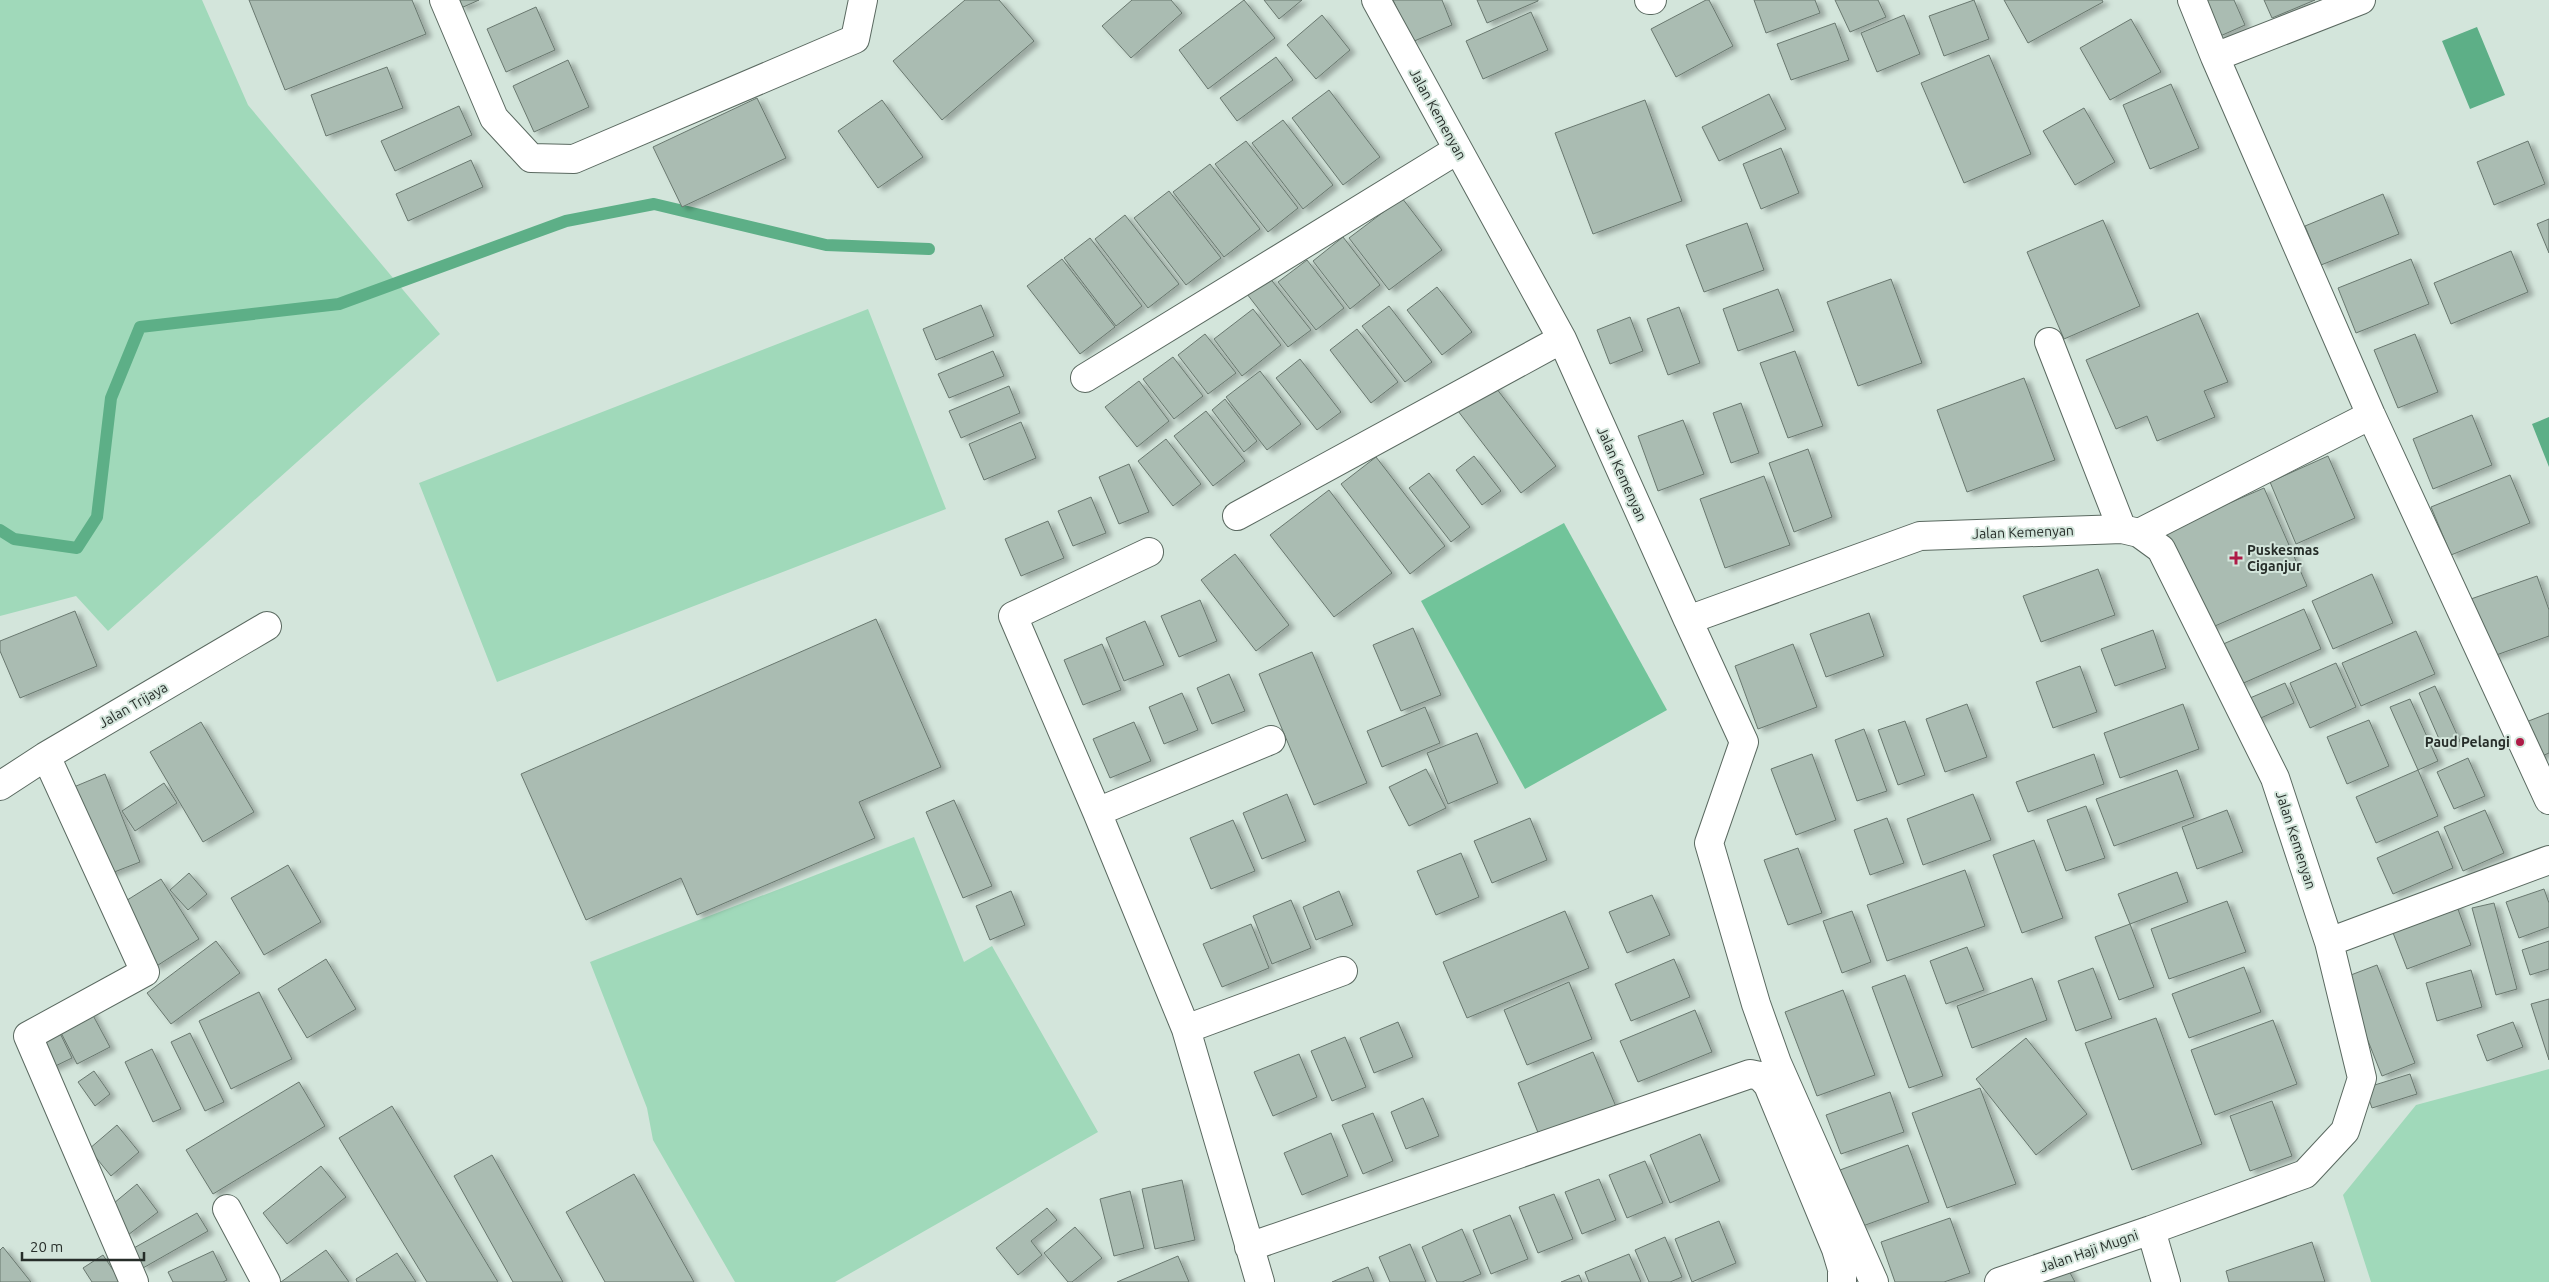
<svg xmlns="http://www.w3.org/2000/svg" width="2549" height="1282" viewBox="0 0 2549 1282" font-family="Ubuntu,sans-serif">
  <defs>
    <filter id="shadow"><feDropShadow dx="5.5" dy="3" stdDeviation="2.5" flood-color="#0004"/></filter>
  </defs>
  <rect width="100%" height="100%" fill="#d3e5db"/>
  <!-- green -->
  <path fill="#a0d9ba" d="M0,0H202L248,105L440,334L108,631L76,596L0,616Z
    M868,309L946,509L497,682L419,483Z
    M914,837L964,962L992,946L1098,1132L835,1282H735L653,1140L647,1108L590,962Z
    M2549,1069V1282H2371L2343,1195L2416,1105Z"/>
  <!-- forest -->
  <path fill="#71c49a" d="M1564,523L1667,710L1525,789L1421,601Z"/>
  <!-- water -->
  <path fill="#5daf87" d="M2477,27L2505,95L2470,109L2442,41Z
    M2549,417V467L2532,424Z"/>
  <g fill="none" stroke-linecap="round" stroke-linejoin="round">
    <!-- stream -->
    <path stroke="#5daf87" stroke-width="12" d="M0,530L14,539L77,548L97,517L111,398L140,327L339,304L566,221L654,204L826,245L929,249"/>
  </g>
  <!-- building -->
  <path fill="#aabcb2" stroke="#69786f" filter="url(#shadow)" d="M249,0H412L426,34L285,90Z
    M458,0H479L461,8Z
    M965,0H999L1034,41L942,120L893,61Z
    M1132,0H1171L1182,13L1131,58L1102,26Z
    M1244,0L1275,38L1208,89L1179,50Z
    M1264,0H1302L1279,19Z
    M1393,0H1442L1452,25L1412,42Z
    M1477,0H1538V1L1487,23Z
    M1706,0H1709L1733,46L1676,77L1651,29Z
    M1754,0H1815L1820,13L1766,33Z
    M1835,0H1878L1886,17L1850,32Z
    M1974,0L1989,39L1944,56L1929,16Z
    M2004,0H2102L2103,2L2028,43Z
    M2202,0H2234L2245,25L2218,37Z
    M2264,0H2315L2272,18Z
    M536,7L555,50L506,72L487,29Z
    M1531,12L1548,50L1483,79L1466,41Z
    M1322,15L1350,50L1316,79L1287,45Z
    M1904,15L1920,54L1877,72L1861,33Z
    M2131,19L2161,72L2110,100L2080,48Z
    M1835,23L1849,60L1791,80L1777,44Z
    M1989,55L2031,154L1964,183L1921,83Z
    M1276,57L1293,80L1237,121L1220,98Z
    M568,60L589,107L534,132L513,86Z
    M387,67L403,108L326,136L311,95Z
    M2171,84L2199,148L2150,169L2123,105Z
    M1329,90L1380,157L1343,185L1292,118Z
    M1769,94L1786,129L1719,161L1702,127Z
    M757,98L786,158L682,207L653,147Z
    M882,100L923,157L878,188L838,131Z
    M1645,100L1682,201L1593,234L1555,133Z
    M459,106L472,135L395,171L381,141Z
    M2084,108L2115,162L2075,185L2043,131Z
    M1283,120L1333,185L1303,209L1252,143Z
    M1246,141L1298,208L1268,232L1215,164Z
    M2528,141L2545,184L2494,205L2477,162Z
    M1781,148L1799,193L1761,209L1743,164Z
    M471,160L483,187L408,221L396,194Z
    M1210,164L1260,229L1224,257L1173,192Z
    M1169,191L1221,258L1186,285L1134,218Z
    M2383,194L2399,234L2321,265L2305,226Z
    M1402,198L1442,250L1389,290L1349,238Z
    M1125,215L1179,284L1148,308L1095,239Z
    M2549,219V253L2537,224Z
    M2103,220L2140,306L2064,339L2027,252Z
    M1747,223L1764,270L1704,292L1686,245Z
    M1343,237L1380,285L1350,309L1313,261Z
    M1090,238L1142,306L1116,326L1064,258Z
    M2511,251L2528,292L2451,324L2434,283Z
    M1062,259L1115,327L1080,354L1027,286Z
    M2411,259L2429,304L2356,333L2338,288Z
    M1307,260L1344,308L1316,330L1278,282Z
    M1269,277L1311,330L1288,347L1247,294Z
    M1891,279L1922,363L1858,386L1827,302Z
    M1437,287L1472,332L1442,355L1407,310Z
    M1778,289L1794,331L1738,351L1723,309Z
    M981,305L994,336L936,360L923,329Z
    M1389,306L1432,362L1405,382L1362,326Z
    M1679,307L1700,363L1668,375L1647,319Z
    M1253,309L1281,345L1242,376L1214,339Z
    M2198,313L2228,382L2204,391L2215,417L2157,441L2147,416L2116,429L2086,360Z
    M1630,317L1643,351L1610,364L1597,330Z
    M1357,329L1398,382L1371,403L1330,350Z
    M1205,334L1236,373L1208,394L1178,355Z
    M2415,334L2438,392L2398,408L2374,350Z
    M993,351L1004,376L949,398L938,374Z
    M1795,351L1823,426L1788,438L1760,363Z
    M1173,357L1203,396L1174,419L1143,379Z
    M1300,359L1341,412L1317,430L1276,378Z
    M1260,371L1301,424L1267,450L1226,397Z
    M2024,378L2055,460L1967,492L1937,410Z
    M1139,381L1169,421L1137,447L1105,407Z
    M1493,384L1556,466L1521,493L1458,411Z
    M1009,386L1020,413L961,438L949,411Z
    M1225,399L1257,441L1244,452L1212,410Z
    M1741,403L1759,453L1731,463L1713,413Z
    M1206,411L1245,461L1213,486L1174,436Z
    M2472,415L2492,465L2433,489L2413,439Z
    M1683,420L1704,474L1658,491L1638,436Z
    M1021,422L1036,458L984,480L969,444Z
    M1166,439L1201,484L1173,506L1138,461Z
    M1808,449L1832,517L1794,532L1769,463Z
    M1474,456L1501,491L1482,505L1456,470Z
    M2328,456L2355,518L2296,544L2270,482Z
    M1376,457L1445,546L1410,574L1341,484Z
    M1129,464L1149,512L1119,524L1099,477Z
    M1429,473L1470,527L1451,542L1409,488Z
    M2510,475L2530,523L2451,555L2431,507Z
    M1764,476L1790,545L1725,568L1700,499Z
    M2264,488L2307,586L2208,629L2165,531Z
    M1329,490L1392,573L1334,617L1270,535Z
    M1091,497L1106,533L1073,546L1058,511Z
    M1048,521L1064,558L1021,576L1005,539Z
    M1235,554L1289,625L1256,651L1201,580Z
    M2098,569L2115,615L2041,642L2023,596Z
    M2372,574L2393,623L2333,649L2312,601Z
    M2537,576L2549,610V636L2488,658L2468,600Z
    M1200,600L1217,641L1179,657L1161,616Z
    M2304,609L2321,649L2239,685L2221,645Z
    M75,611L97,666L20,698L0,651V641Z
    M1869,613L1884,656L1826,677L1810,634Z
    M876,619L941,767L859,802L875,838L697,915L681,878L586,920L521,774Z
    M1145,621L1164,665L1124,681L1106,638Z
    M1413,628L1441,695L1401,711L1373,645Z
    M2153,630L2166,668L2115,686L2101,649Z
    M2416,631L2435,674L2361,706L2342,663Z
    M1102,644L1121,690L1083,705L1064,660Z
    M1793,644L1817,707L1758,729L1735,666Z
    M1312,652L1367,783L1314,805L1259,674Z
    M2336,663L2356,707L2310,728L2290,683Z
    M2080,666L2097,712L2053,728L2036,682Z
    M1229,674L1245,711L1212,724L1197,688Z
    M2285,683L2294,703L2252,722L2243,701Z
    M2435,686L2460,741L2443,748L2419,693Z
    M1182,693L1198,730L1164,744L1149,707Z
    M2410,699L2438,761L2418,770L2390,707Z
    M1967,704L1987,757L1945,772L1926,719Z
    M2183,704L2199,749L2120,778L2104,733Z
    M1425,707L1440,743L1382,767L1367,731Z
    M2549,713V753L2535,759L2521,724Z
    M2369,720L2389,766L2347,784L2327,737Z
    M1905,721L1925,775L1898,785L1878,730Z
    M201,722L254,812L203,842L150,752Z
    M1134,722L1151,761L1110,778L1093,739Z
    M1864,729L1887,791L1857,801L1835,740Z
    M1477,733L1498,783L1448,804L1427,753Z
    M1812,754L1836,820L1796,835L1771,769Z
    M2094,754L2104,784L2028,812L2016,782Z
    M2468,758L2485,796L2454,809L2437,772Z
    M1426,769L1446,808L1409,826L1389,787Z
    M2177,770L2194,817L2114,846L2096,799Z
    M2418,770L2438,816L2376,843L2356,797Z
    M105,774L140,862L104,876L69,789Z
    M164,783L177,803L135,831L122,811Z
    M1287,794L1306,841L1262,859L1243,813Z
    M1973,794L1991,840L1923,865L1907,819Z
    M954,800L992,886L963,898L926,812Z
    M2086,806L2105,858L2066,871L2047,820Z
    M2227,810L2243,852L2197,869L2182,827Z
    M2485,810L2504,853L2463,871L2444,827Z
    M1530,818L1547,860L1492,883L1474,841Z
    M1887,818L1904,863L1870,875L1854,830Z
    M1233,820L1255,871L1211,889L1190,838Z
    M2438,831L2453,868L2393,894L2377,858Z
    M2034,840L2063,918L2022,933L1993,855Z
    M1798,848L1822,913L1788,925L1764,860Z
    M1461,853L1479,897L1436,915L1417,871Z
    M288,865L321,922L264,955L231,898Z
    M1965,870L1985,926L1887,961L1867,905Z
    M2177,872L2188,902L2130,924L2118,894Z
    M189,873L207,894L188,910L170,890Z
    M161,879L199,939L155,967L116,907Z
    M2544,889L2549,903V927L2519,938L2506,902Z
    M1011,891L1025,925L990,940L976,906Z
    M1339,891L1353,925L1316,940L1303,907Z
    M1652,895L1670,935L1627,953L1609,912Z
    M1291,900L1311,948L1272,964L1253,916Z
    M2227,901L2246,952L2169,979L2151,929Z
    M2455,901L2471,945L2407,969L2390,925Z
    M2494,903L2517,989L2496,995L2472,908Z
    M1565,911L1589,968L1467,1018L1443,962Z
    M1852,911L1871,962L1842,973L1823,921Z
    M1251,924L1269,968L1222,987L1203,944Z
    M2130,924L2154,987L2119,1000L2095,937Z
    M216,941L240,973L171,1024L147,993Z
    M2549,941V969L2530,975L2522,950Z
    M1967,947L1984,990L1946,1004L1930,961Z
    M326,959L356,1009L307,1038L278,989Z
    M1674,959L1690,997L1631,1021L1615,984Z
    M2377,965L2415,1063L2382,1076L2343,978Z
    M2244,967L2261,1012L2189,1038L2172,994Z
    M2093,968L2112,1018L2076,1031L2058,981Z
    M2471,970L2482,1007L2437,1021L2426,983Z
    M1905,975L1943,1076L1909,1088L1872,987Z
    M2032,978L2047,1020L1972,1048L1957,1006Z
    M1569,982L1592,1039L1527,1065L1504,1010Z
    M1843,990L1875,1075L1817,1096L1785,1012Z
    M259,992L292,1059L231,1089L199,1021Z
    M2549,999V1060L2531,1004Z
    M88,1006L110,1047L77,1064L56,1023Z
    M1695,1010L1712,1052L1638,1082L1620,1041Z
    M2156,1018L2202,1144L2132,1170L2085,1043Z
    M2273,1020L2297,1084L2215,1115L2191,1050Z
    M1398,1022L1413,1057L1374,1073L1360,1038Z
    M2513,1022L2523,1047L2487,1061L2477,1035Z
    M58,1029L72,1058L45,1071L31,1043Z
    M190,1033L224,1102L205,1111L171,1042Z
    M1345,1037L1366,1087L1332,1101L1311,1051Z
    M2026,1038L2087,1114L2036,1155L1976,1079Z
    M152,1049L181,1109L153,1122L125,1062Z
    M1593,1052L1617,1109L1541,1140L1518,1083Z
    M1299,1054L1317,1097L1273,1116L1254,1072Z
    M94,1071L110,1094L95,1106L78,1082Z
    M2410,1074L2417,1094L2372,1108L2365,1088Z
    M299,1082L325,1126L213,1194L186,1150Z
    M1980,1088L2016,1184L1947,1208L1912,1113Z
    M1890,1092L1904,1132L1841,1154L1826,1115Z
    M1423,1098L1439,1136L1406,1149L1391,1112Z
    M2272,1101L2292,1156L2250,1171L2230,1116Z
    M392,1106L498,1282H427L339,1138Z
    M1373,1113L1393,1161L1363,1174L1342,1125Z
    M117,1125L139,1152L111,1176L89,1149Z
    M1331,1133L1348,1176L1302,1195L1284,1153Z
    M1700,1134L1720,1181L1670,1203L1650,1155Z
    M1908,1145L1929,1202L1860,1227L1840,1170Z
    M492,1155L563,1282H513L454,1176Z
    M1645,1161L1663,1203L1627,1218L1609,1175Z
    M321,1166L346,1197L287,1244L263,1213Z
    M634,1174L694,1282H605L566,1212Z
    M1599,1179L1616,1220L1582,1234L1565,1192Z
    M1182,1180L1195,1240L1155,1249L1142,1189Z
    M137,1184L158,1212L128,1235L108,1208Z
    M1130,1191L1144,1248L1114,1256L1100,1199Z
    M1554,1194L1573,1239L1538,1253L1519,1207Z
    M1047,1208L1057,1220L1031,1241L1042,1255L1018,1275L996,1248Z
    M197,1213L208,1231L143,1268L132,1249Z
    M1510,1215L1528,1259L1491,1274L1473,1230Z
    M1950,1218L1970,1273L1944,1282H1895L1881,1242Z
    M1719,1221L1736,1263L1692,1282L1675,1239Z
    M1075,1227L1102,1258L1072,1282H1068L1044,1253Z
    M1462,1229L1481,1274L1462,1282H1437L1422,1247Z
    M1665,1237L1682,1277L1670,1282H1649L1635,1250Z
    M2312,1242L2325,1282H2229L2226,1271Z
    M1410,1244L1426,1282H1390L1379,1257Z
    M3,1247L31,1282H0V1250Z
    M326,1250L349,1282H281Z
    M213,1251L227,1280L223,1282H173L168,1272Z
    M397,1253L416,1282H357L356,1279Z
    M1629,1254L1641,1282H1589L1585,1272Z
    M103,1255L121,1282H92L83,1268Z
    M1178,1256L1189,1282H1117Z
    M2063,1260L2075,1282H2026Z
    M1368,1267L1374,1282H1332Z
    M1579,1275L1582,1282H1561Z"/>
  <g fill="none" stroke-linecap="round" stroke-linejoin="round">
    <defs>
      <path id="minor" d="M444,0L494,118L531,158L574,159L855,39L863,0
        M1376,0L1562,339L1688,620L1920,536L2122,529L2139,533L2161,549L2275,778L2329,942L2362,1078L2345,1131L2305,1174L2151,1230L2166,1282
        M1649,0H1652
        M2192,0L2215,57
        M2361,0L2215,57L2371,415L2549,800
        M2049,342L2122,529
        M1085,378L1457,150
        M1237,516L1562,339
        M2139,533L2371,415
        M1149,552L1013,616L1097,812L1186,1029L1260,1282
        M1688,620L1744,742L1709,843L1756,1004L1777,1063L1874,1282
        M46,756L145,972L28,1036L134,1282
        M0,786L46,756L267,626
        M1097,812L1271,740
        M2329,942L2549,860
        M1186,1029L1343,971
        M227,1209L266,1282
        M1249,1247L1750,1074L1760,1076L1768,1085L1836,1249L1842,1269V1282
        M1999,1282L2151,1230"/>
    </defs>
    <!-- minor casing -->
    <use href="#minor" stroke="#5a6960" stroke-width="30"/>
    <!-- minor -->
    <use href="#minor" stroke="#fff" stroke-width="28"/>
  </g>
  <!-- markers -->
  <g fill="#ae1b47" stroke="#d3e5db" stroke-width="2">
    <path d="M2233.5 550.5h5v5h5v5h-5v5h-5v-5h-5v-5h5z"/>
    <circle cx="2520" cy="742" r="5"/>
  </g>
  <g text-anchor="middle" dominant-baseline="central" stroke-width="4" stroke-linejoin="round" paint-order="stroke">
    <!-- street labels -->
    <g font-size="14" fill="#262d29" stroke="#d3e5db">
      <text transform="translate(1438 114) rotate(61)">Jalan Kemenyan</text>
      <text transform="translate(1622 474) rotate(66)">Jalan Kemenyan</text>
      <text transform="translate(2023 532) rotate(-2)">Jalan Kemenyan</text>
      <text transform="translate(133 705) rotate(-30)">Jalan Trijaya</text>
      <text transform="translate(2296 840) rotate(72)">Jalan Kemenyan</text>
      <text transform="translate(2089 1251) rotate(-19)">Jalan Haji Mugni</text>
    </g>
    <!-- poi labels -->
    <g font-size="14" font-weight="bold" fill="#262d29" stroke="#d3e5db" text-anchor="start">
      <text x="2247" y="550">Puskesmas<tspan x="2247" dy="16">Ciganjur</tspan></text>
      <text x="2510" y="742" text-anchor="end">Paud Pelangi</text>
    </g>
  </g>
  <!-- scale -->
  <path d="M22 1252v8h122v-8" fill="none" stroke="#262d29" stroke-width="2.5"/>
  <text x="30" y="1252" font-size="15" fill="#262d29" stroke="#d3e5db" stroke-width="4" paint-order="stroke">20 m</text>
</svg>
